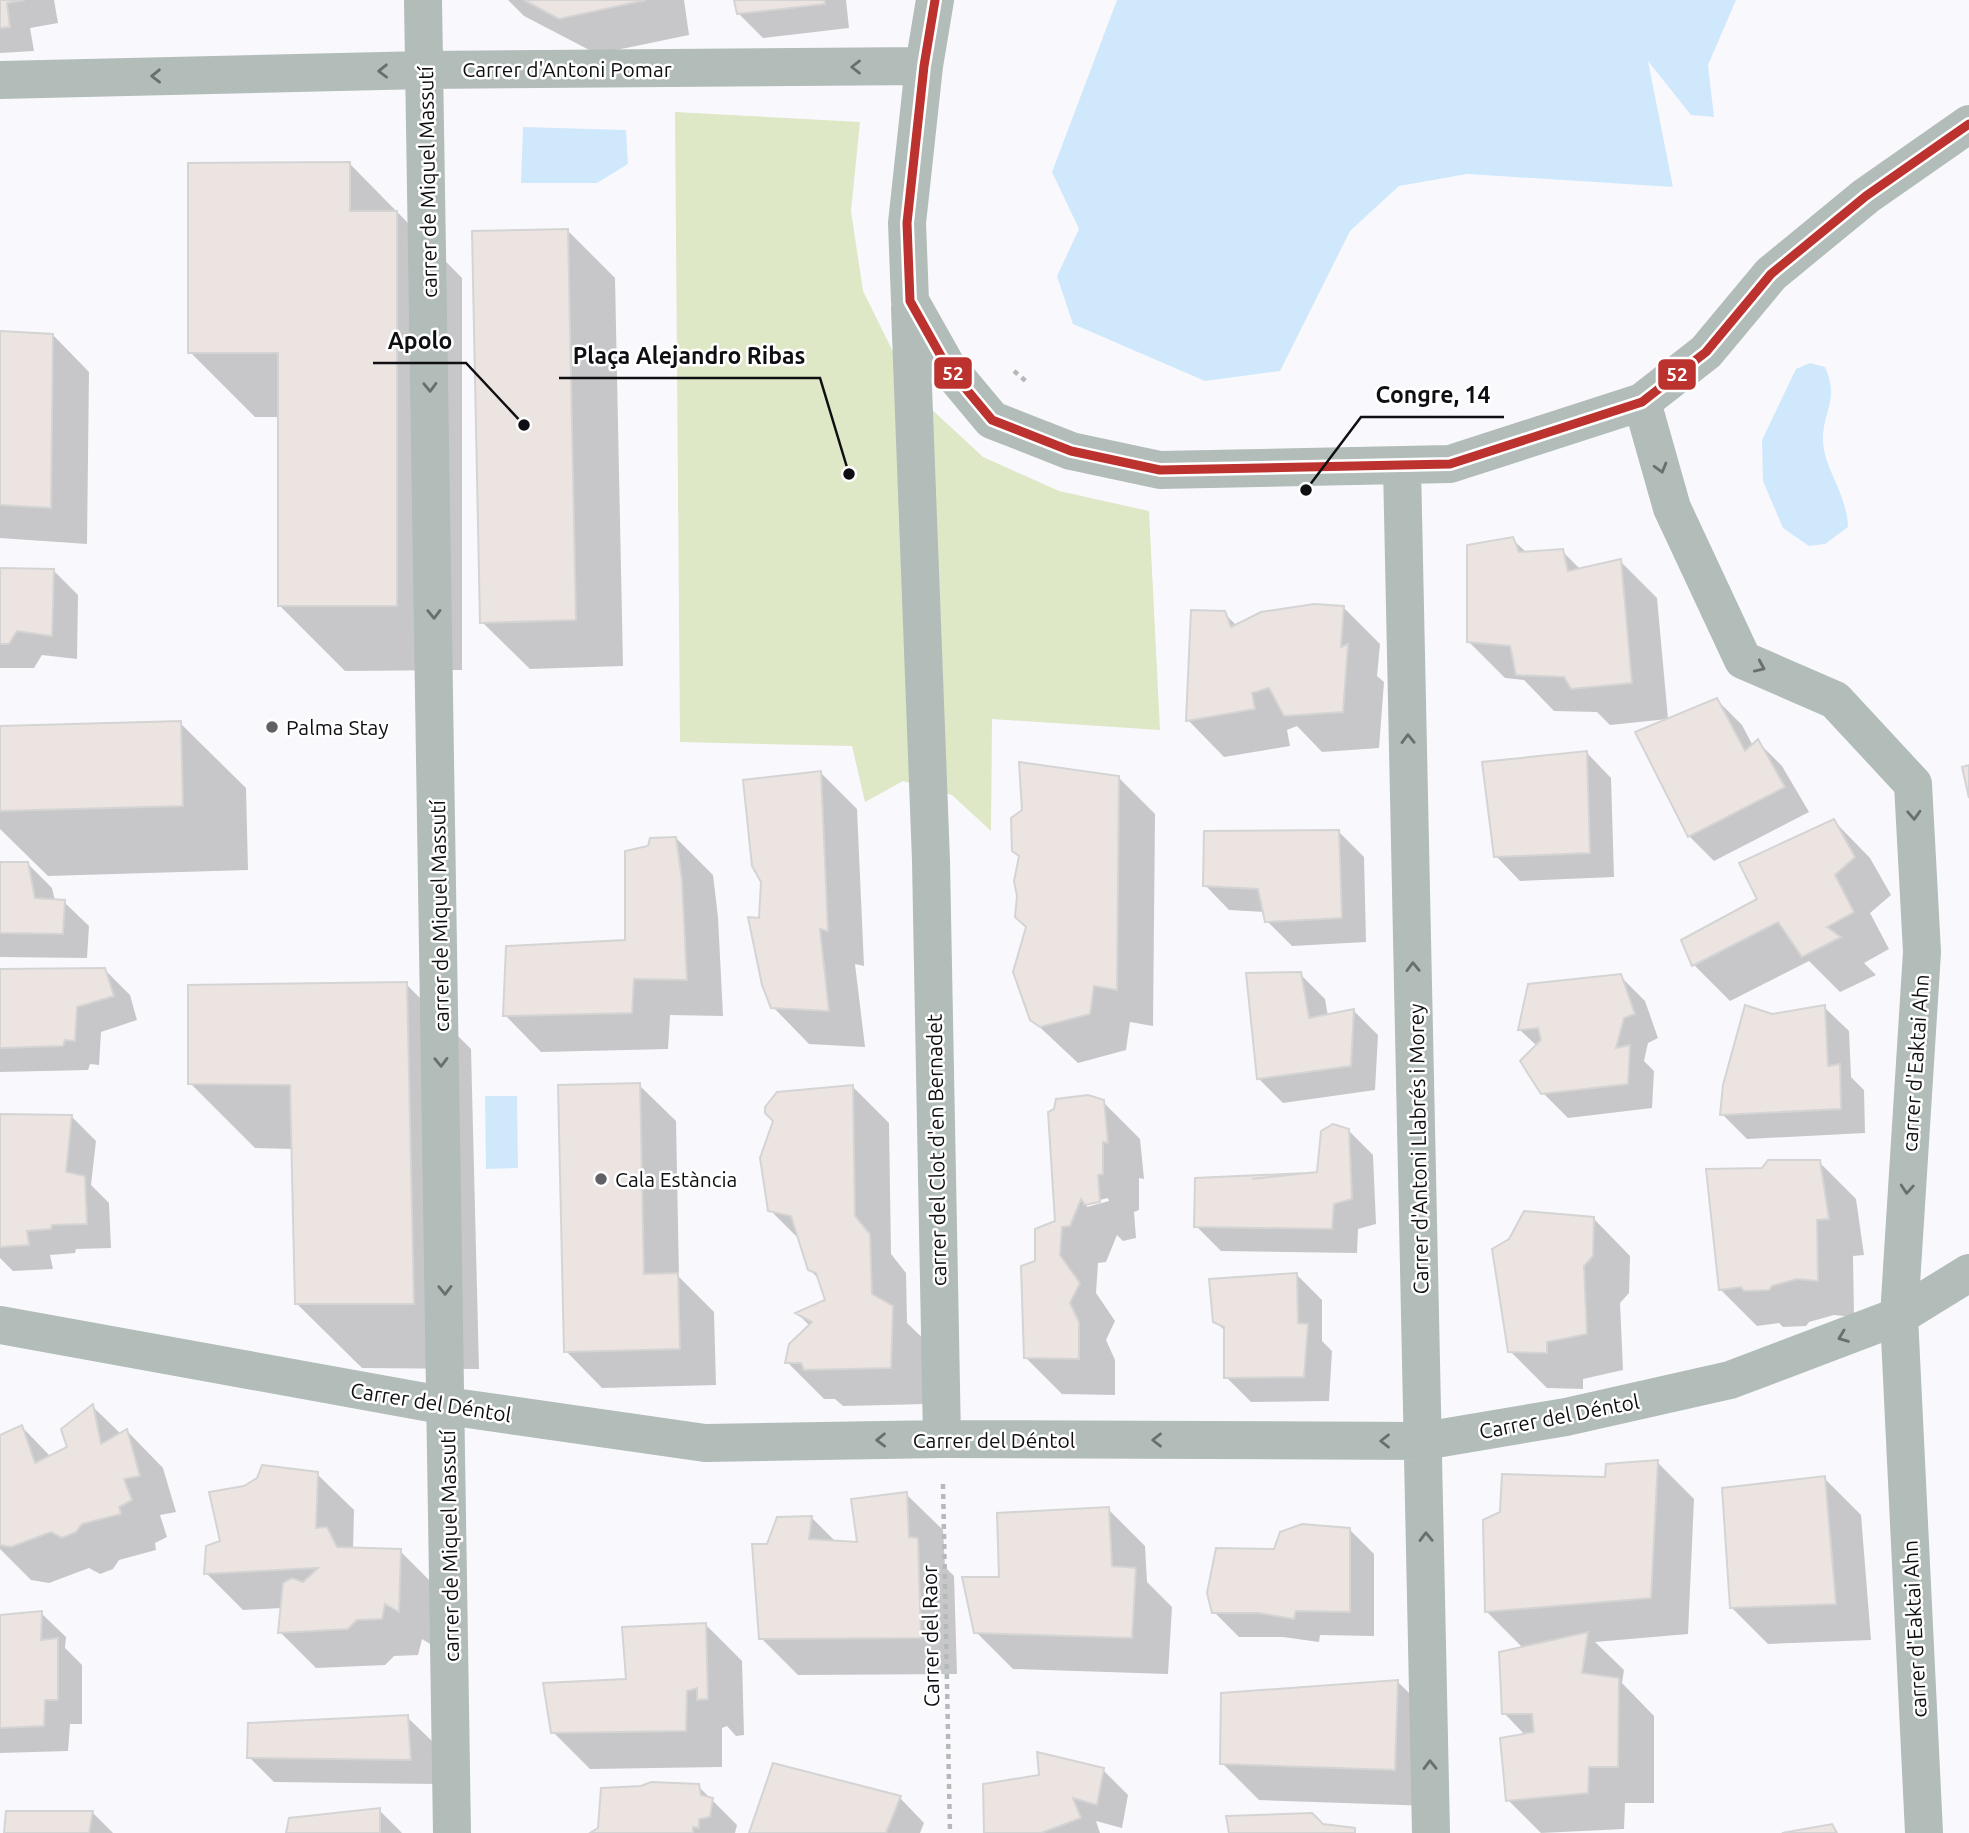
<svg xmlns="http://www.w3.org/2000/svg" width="1969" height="1833" viewBox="0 0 1969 1833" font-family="Ubuntu,sans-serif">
  <rect width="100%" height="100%" fill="#f9f9fd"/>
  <!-- green -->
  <path fill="#dee7c6" d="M675,112L860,122L851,211L863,291L913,392L983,457L1059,491L1149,511L1160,730L992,719L991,831L952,795L903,781L865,802L852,746L680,742Z"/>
  <!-- water -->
  <path fill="#d0e8fc" d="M1117,0H1736L1708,65L1714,117L1691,115L1648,61L1673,187L1467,174L1399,186L1350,231L1280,371L1205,381L1073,324L1057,276L1079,229L1052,172Z
    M523,127L626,130L628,164L597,183H521Z
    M1810,363L1825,367C1840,401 1822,411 1823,442C1825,471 1847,493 1848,527L1825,544L1809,546L1783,528L1763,481L1762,440L1796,369Z
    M485,1096H517L518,1168L486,1169Z"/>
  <!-- shadow -->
  <path fill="#0003" fill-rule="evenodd" d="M0,0H54L58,23L30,28L34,51L0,53Z
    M508,0H684L689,35L597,54L524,16Z
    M736,0H846L849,28L763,38L738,13Z
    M350,164L462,278V670L345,671L280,606V417H255L190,352Z
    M568,231L615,278L623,666L530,669L482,622Z
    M0,333L53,335L89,372L87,544L0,538Z
    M1512,539L1527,553L1562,551L1581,570L1620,561L1657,598L1668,719L1610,725L1597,712L1554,711L1524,680L1505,678L1469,642Z
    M0,569L53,570L78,595L77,659L42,655L34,668H0Z
    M1344,608L1380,644L1377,676L1384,682L1379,748L1322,752L1297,726L1287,730L1290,746L1224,757L1188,720L1224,613L1237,626Z
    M1717,700L1742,725L1753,746L1758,742L1782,766L1809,812L1714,861L1689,836Z
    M180,723L246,788L248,870L48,876L0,829V728Z
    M1587,753L1611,778L1614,877L1520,881L1496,856Z
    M820,772L857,809L864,966L855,964L865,1047L809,1044L773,1007L761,920Z
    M1118,777L1155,814L1153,1026L1130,1022L1126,1050L1078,1063L1031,1019L1021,858L1024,811Z
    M1834,821L1870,858L1891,895L1870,913L1889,949L1864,963L1876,975L1840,992L1809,961L1730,1001L1694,965Z
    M1339,832L1364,857L1366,942L1292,946L1267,921L1265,912L1229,910L1205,885Z
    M676,838L713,875L718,917L723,1016L670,1015L668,1049L541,1052L505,1015L627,941Z
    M27,863L52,888L55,901L64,902L89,926L87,958L0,957V864Z
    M105,970L130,995L137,1020L101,1032L99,1065L90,1064L88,1070L0,1072V971Z
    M1300,974L1325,999L1328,1016L1354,1011L1378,1035L1375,1090L1283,1103L1258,1078Z
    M1620,976L1645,1001L1658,1038L1648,1043L1644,1061L1654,1071L1652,1108L1568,1118L1543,1093L1537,1046L1520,1030L1529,986Z
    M406,984L471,1049L479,1369L362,1368L296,1303L293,1149L255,1148L190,1083Z
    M1824,1007L1849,1031L1851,1077L1864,1090L1865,1133L1747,1139L1722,1114L1772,1015Z
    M639,1085L676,1121L679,1277L714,1312L716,1385L602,1388L566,1351Z
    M852,1086L889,1123L891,1254L906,1273L907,1323L929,1344L927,1404L843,1406L835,1399H824L787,1362L810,1326L798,1314L827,1301L820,1280L809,1269L801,1241L770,1210Z
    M1103,1102L1140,1139L1144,1179L1139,1178V1210L1134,1212L1136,1238L1123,1241L1117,1235L1106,1262L1098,1263L1096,1293L1115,1321L1106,1340L1115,1360V1395L1062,1394L1025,1357L1037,1262L1057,1222ZM1108,1198L1109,1201L1087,1207V1203Z
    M0,1116H71L96,1141L91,1185L109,1203L111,1248L76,1249L75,1253L50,1255L53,1269L13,1271L0,1258Z
    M1348,1130L1373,1155L1376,1224L1358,1229L1357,1253L1221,1251L1196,1226L1319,1174Z
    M1819,1162L1856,1199L1864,1255L1853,1256L1854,1317L1834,1315L1809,1322L1806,1326L1783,1327L1779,1323L1757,1326L1721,1290L1763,1169Z
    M1594,1219L1630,1256L1629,1293L1620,1303L1623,1370L1583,1379V1389L1547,1388L1510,1351Z
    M1297,1275L1322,1300V1341L1332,1351L1329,1401L1251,1402L1226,1377L1225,1331L1215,1321Z
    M92,1406L121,1434L127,1431L163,1468L176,1512L160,1515L167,1537L155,1543L156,1550L119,1560L113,1569L100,1574L89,1568L49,1583L31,1580L0,1549V1437L22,1427L51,1457L69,1448Z
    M1657,1462L1694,1499L1688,1634L1595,1642L1624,1670L1622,1683L1654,1716V1803H1625L1624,1829L1541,1833L1508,1800L1525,1735L1504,1713L1524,1649L1487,1612L1607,1478Z
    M317,1474L354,1510L353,1549L400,1551L437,1588L435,1647L422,1639L418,1655L394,1656L385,1665L316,1668L280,1632L282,1608L243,1610L206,1573L222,1542Z
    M1824,1478L1861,1515L1871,1640L1768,1644L1731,1607Z
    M906,1494L943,1530L945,1567L954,1576L957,1674L798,1675L761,1638L769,1546L811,1517L836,1542L859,1543Z
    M1108,1509L1145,1546L1147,1582L1172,1607L1168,1674L1013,1669L976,1632L1001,1579Z
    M1349,1529L1374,1554V1636L1320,1635L1319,1642L1283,1637H1239L1214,1612Z
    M41,1613L66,1637L65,1648L82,1665V1724H70L68,1751L0,1753V1617Z
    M705,1624L742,1661L744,1735L736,1736L727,1726L722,1728V1767L590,1769L553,1732Z
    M1397,1681L1434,1718L1431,1806L1259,1800L1222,1763Z
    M407,1717L432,1741L435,1784L274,1782L249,1757Z
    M1103,1770L1128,1795L1122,1828L1096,1821L1100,1833H986Z
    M698,1786L737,1825L735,1833H593Z
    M900,1798L924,1823L920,1833H751Z
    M379,1810L402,1833H288Z
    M93,1813L113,1833H5Z"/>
  <!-- building -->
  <path fill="#ece4e1" stroke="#d5d4d4" stroke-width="2" d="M0,0H25L7,3L10,27L0,28Z
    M524,0H646L559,19Z
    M734,0H824L825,4L737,14Z
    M350,162V211H397V606H278V353H188V163Z
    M568,229L576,620L480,623L472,231Z
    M0,331L53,334L51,508L0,505Z
    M1513,537L1519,552L1563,549L1568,571L1621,559L1632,683L1571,689L1564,677L1516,675L1510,646L1467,642V545Z
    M0,568L54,569L52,636L17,631L9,644H0Z
    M1314,604L1344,606L1341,647L1348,644L1343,712L1284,716L1269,688L1252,693L1255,709L1186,721L1191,610L1225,611L1231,627L1261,612Z
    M1717,698L1745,751L1758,739L1785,787L1688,837L1635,732Z
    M181,721L183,806L0,811V726Z
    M1587,751L1590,853L1494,857L1482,762Z
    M1019,762L1119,776L1117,990L1094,986L1090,1014L1040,1027L1030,1020L1013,972L1026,927L1015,917L1017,896L1014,881L1019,856L1012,851L1011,818L1022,810Z
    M1969,765V798L1962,767Z
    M821,771L828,931L820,929L829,1011L771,1008L762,985L748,917L759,918L761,882L752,866L743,780Z
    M1834,819L1855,857L1835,875L1854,912L1827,927L1841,937L1802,957L1778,922L1692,966L1681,940L1757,899L1739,863Z
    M1339,830L1342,918L1265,922L1258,889L1203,886L1204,831Z
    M676,837L682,880L687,980L634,979L632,1013L503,1016L506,946L625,940V851L648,846L650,838Z
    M0,862H28L35,898L65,900L63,934L0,933Z
    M105,968L114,996L77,1007L75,1041L65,1040L63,1046L0,1048V969Z
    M1301,972L1309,1018L1354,1009L1351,1066L1257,1079L1246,973Z
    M1621,974L1635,1014L1624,1018L1616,1048L1630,1045L1628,1084L1541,1094L1520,1061L1541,1040L1538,1028L1518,1030L1528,984Z
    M407,982L414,1304H295L290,1085L188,1084V985Z
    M1745,1005L1772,1014L1825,1005L1828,1066L1840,1064L1841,1109L1720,1115L1723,1085Z
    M640,1083L644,1274L678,1273L680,1349L564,1352L558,1085Z
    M853,1085L855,1216L870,1234L872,1294L893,1306L891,1368L804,1370L801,1363H785L789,1344L812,1322L795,1313L825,1300L816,1273L808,1270L791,1216L768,1211L760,1158L773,1121L765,1113V1107L777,1092Z
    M1088,1095L1104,1100L1108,1143L1103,1142V1174L1098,1175L1100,1202L1085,1205L1081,1199L1070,1226L1062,1227L1060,1255L1080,1283L1070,1303L1079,1322V1359L1024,1358L1021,1266L1035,1261V1229L1055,1221L1048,1112L1054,1109L1056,1099Z
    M0,1114L72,1115L66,1172L85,1176L87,1224L52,1225L51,1229L27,1231L29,1245L0,1247Z
    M1333,1124L1349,1129L1352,1199L1334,1204L1332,1229L1194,1227L1195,1178L1308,1173L1252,1179L1317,1172L1321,1131Z
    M1768,1160H1820L1829,1219L1817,1220L1818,1281L1797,1279L1772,1286L1769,1290L1744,1291L1741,1287L1719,1290L1706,1169L1762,1168Z
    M1524,1211L1594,1217L1593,1256L1584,1266L1587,1334L1547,1342V1353L1508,1352L1492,1249L1509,1239Z
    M1297,1273L1298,1323L1308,1324L1304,1377L1224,1378V1327L1213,1322L1209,1279Z
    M93,1404L101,1444L127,1429L140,1476L124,1479L132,1500L119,1507L121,1514L82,1524L76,1532L62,1538L51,1532L11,1547L0,1545V1435L22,1425L35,1463L67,1447L61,1429Z
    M1658,1460L1651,1598L1485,1612L1483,1520L1500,1512L1502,1474L1605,1477L1606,1464Z
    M262,1465L318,1472L316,1528L327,1527L337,1547L401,1549L399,1612L385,1604L382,1619L357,1620L348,1629L278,1633L283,1583L292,1578L303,1582L318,1568L204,1574L206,1546L220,1541L209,1492L244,1486L257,1478Z
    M1825,1476L1836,1604L1730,1608L1722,1488Z
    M907,1492L909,1537L918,1538L921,1638L759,1639L752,1544H767L777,1517L812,1516L809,1539L857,1542L851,1499Z
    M1109,1507L1112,1566L1136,1568L1132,1638L974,1633L962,1577H999L997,1513Z
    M1302,1524L1350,1528V1612L1296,1611L1294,1619L1258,1613H1212L1207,1593L1216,1548L1274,1549L1280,1532Z
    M42,1611L41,1640L58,1638V1700H45L44,1726L0,1728V1615Z
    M706,1623L708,1699L697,1700V1688L687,1691L686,1731L551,1733L543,1683L626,1679L622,1627Z
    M1588,1632L1582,1673L1619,1678L1618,1767H1589L1588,1793L1506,1801L1500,1738L1534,1732L1532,1714H1502L1499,1652Z
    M1398,1680L1395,1770L1220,1764L1221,1693Z
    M408,1715L411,1760L247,1758L248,1723Z
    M1037,1752L1104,1768L1097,1805L1073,1798L1081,1818L1041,1833H984L983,1784L1039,1775Z
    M773,1763L901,1796L886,1833H749Z
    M651,1782L699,1784L701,1795L713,1798L710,1817L699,1819V1828L693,1827V1833H590L598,1828L601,1788L641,1786Z
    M380,1808V1833H286L289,1818Z
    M6,1811H93L89,1833H4Z
    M1312,1813L1323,1824L1355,1828V1833H1229L1226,1816Z
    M1832,1824L1837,1833H1782Z"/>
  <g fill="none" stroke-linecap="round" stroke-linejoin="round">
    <!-- path -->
    <path stroke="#b4bab8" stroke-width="4.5" stroke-dasharray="5 5" stroke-linecap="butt" d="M1014,371L1028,383
      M943,1484L950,1833"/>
    <!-- minor -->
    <path stroke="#b2bcb8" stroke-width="38" d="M423,0L452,1833
      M935,0L924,66L907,223L910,301L946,365L992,420L1071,451L1160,470L1450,464L1642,402L1706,352L1771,274L1866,196L1969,124
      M0,80L425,70L924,66
      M910,308L931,861L942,1439
      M1642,402L1672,508L1743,660L1835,700L1913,784L1922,952L1899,1316L1924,1833
      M1402,466L1431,1833
      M0,1325L447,1406L705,1443L942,1439L1424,1441L1566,1417L1730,1380L1899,1316L1969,1273"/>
    <defs>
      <path id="bus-1" d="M935,0L924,66L907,223L910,301L946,365L992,420L1071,451L1160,470L1450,464L1642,402L1706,352L1771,274L1866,196L1969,124"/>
    </defs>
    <!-- bus-1 casing -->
    <use href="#bus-1" stroke="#fff" stroke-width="14"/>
    <!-- bus-1 -->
    <use href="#bus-1" stroke="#bb322f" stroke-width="9"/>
  </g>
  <!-- one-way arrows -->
  <defs><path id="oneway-chevron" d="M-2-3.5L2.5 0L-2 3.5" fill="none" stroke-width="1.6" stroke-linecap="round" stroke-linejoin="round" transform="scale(1.75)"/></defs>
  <g stroke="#696e6e">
    <use href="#oneway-chevron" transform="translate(856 67) rotate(180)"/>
    <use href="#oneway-chevron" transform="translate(383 71) rotate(179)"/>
    <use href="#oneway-chevron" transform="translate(156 76) rotate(179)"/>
    <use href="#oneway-chevron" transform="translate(430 387) rotate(89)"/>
    <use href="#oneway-chevron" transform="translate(1661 468) rotate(74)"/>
    <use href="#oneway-chevron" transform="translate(434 614) rotate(89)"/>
    <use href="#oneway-chevron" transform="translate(1760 667) rotate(24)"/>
    <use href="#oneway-chevron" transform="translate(1408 739) rotate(-91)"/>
    <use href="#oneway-chevron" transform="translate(1914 815) rotate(87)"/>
    <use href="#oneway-chevron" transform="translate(1413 967) rotate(-91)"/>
    <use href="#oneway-chevron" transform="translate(441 1062) rotate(89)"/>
    <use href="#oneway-chevron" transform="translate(1907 1189) rotate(94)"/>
    <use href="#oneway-chevron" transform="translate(445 1290) rotate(89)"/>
    <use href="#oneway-chevron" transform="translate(1843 1337) rotate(159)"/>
    <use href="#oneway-chevron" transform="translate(881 1440) rotate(179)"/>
    <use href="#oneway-chevron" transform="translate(1157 1440) rotate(-180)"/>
    <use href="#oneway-chevron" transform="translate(1385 1441) rotate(-180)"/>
    <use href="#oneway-chevron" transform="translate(1426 1537) rotate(-91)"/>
    <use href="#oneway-chevron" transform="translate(1430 1765) rotate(-91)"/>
  </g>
  <!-- markers -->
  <g fill="#616165" stroke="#fff" stroke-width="2.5">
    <circle cx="272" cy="727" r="7"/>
    <circle cx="601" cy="1179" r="7"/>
  </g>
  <g text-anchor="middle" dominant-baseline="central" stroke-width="5" stroke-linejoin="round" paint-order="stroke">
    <!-- street labels -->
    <g font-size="21" fill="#0f0f13" stroke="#fff">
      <text x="567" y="69">Carrer d'Antoni Pomar</text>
      <text transform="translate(427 182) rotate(-91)">carrer de Miquel Massutí</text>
      <text transform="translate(439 916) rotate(-91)">carrer de Miquel Massutí</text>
      <text transform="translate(1915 1063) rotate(-86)">carrer d'Eaktai Ahn</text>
      <text transform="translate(1418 1149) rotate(-91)">Carrer d'Antoni Llabrés i Morey</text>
      <text transform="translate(936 1150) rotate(-91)">carrer del Clot d'en Bernadet</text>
      <text transform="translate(431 1402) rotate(9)">Carrer del Déntol</text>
      <text transform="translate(1559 1416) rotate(-11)">Carrer del Déntol</text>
      <text x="994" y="1440">Carrer del Déntol</text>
      <text transform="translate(449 1546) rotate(-91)">carrer de Miquel Massutí</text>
      <text transform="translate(1914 1629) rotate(-93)">carrer d'Eaktai Ahn</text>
      <text transform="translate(930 1636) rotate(-91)">Carrer del Raor</text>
    </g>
    <!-- poi labels -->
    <g font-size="21" fill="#0f0f13" stroke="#fff" text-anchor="start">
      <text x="286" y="727">Palma Stay</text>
      <text x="615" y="1179">Cala Estància</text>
    </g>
  </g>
  <!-- callouts -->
  <path fill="none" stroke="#0f0f13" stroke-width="2.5" d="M524 425L466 363H373M849 474L820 378H559M1306 490L1361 417H1504"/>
  <g fill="#0f0f13" stroke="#fff" stroke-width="2.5">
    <circle cx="524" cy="425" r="7"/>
    <circle cx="849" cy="474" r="7"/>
    <circle cx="1306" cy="490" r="7"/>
  </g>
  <g font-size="23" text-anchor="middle" font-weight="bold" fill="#0f0f13" stroke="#fff" stroke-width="5" stroke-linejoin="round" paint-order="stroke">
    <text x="420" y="349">Apolo</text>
    <text x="689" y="364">Plaça Alejandro Ribas</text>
    <text x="1433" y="403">Congre, 14</text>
  </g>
  <g stroke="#fff" stroke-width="2.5">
    <rect x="933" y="356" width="40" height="34" rx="7" fill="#bb322f"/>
    <rect x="1657" y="358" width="40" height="33" rx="7" fill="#bb322f"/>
  </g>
  <g font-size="19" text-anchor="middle" font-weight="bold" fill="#fff">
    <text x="953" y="380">52</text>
    <text x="1677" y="381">52</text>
  </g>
</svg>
